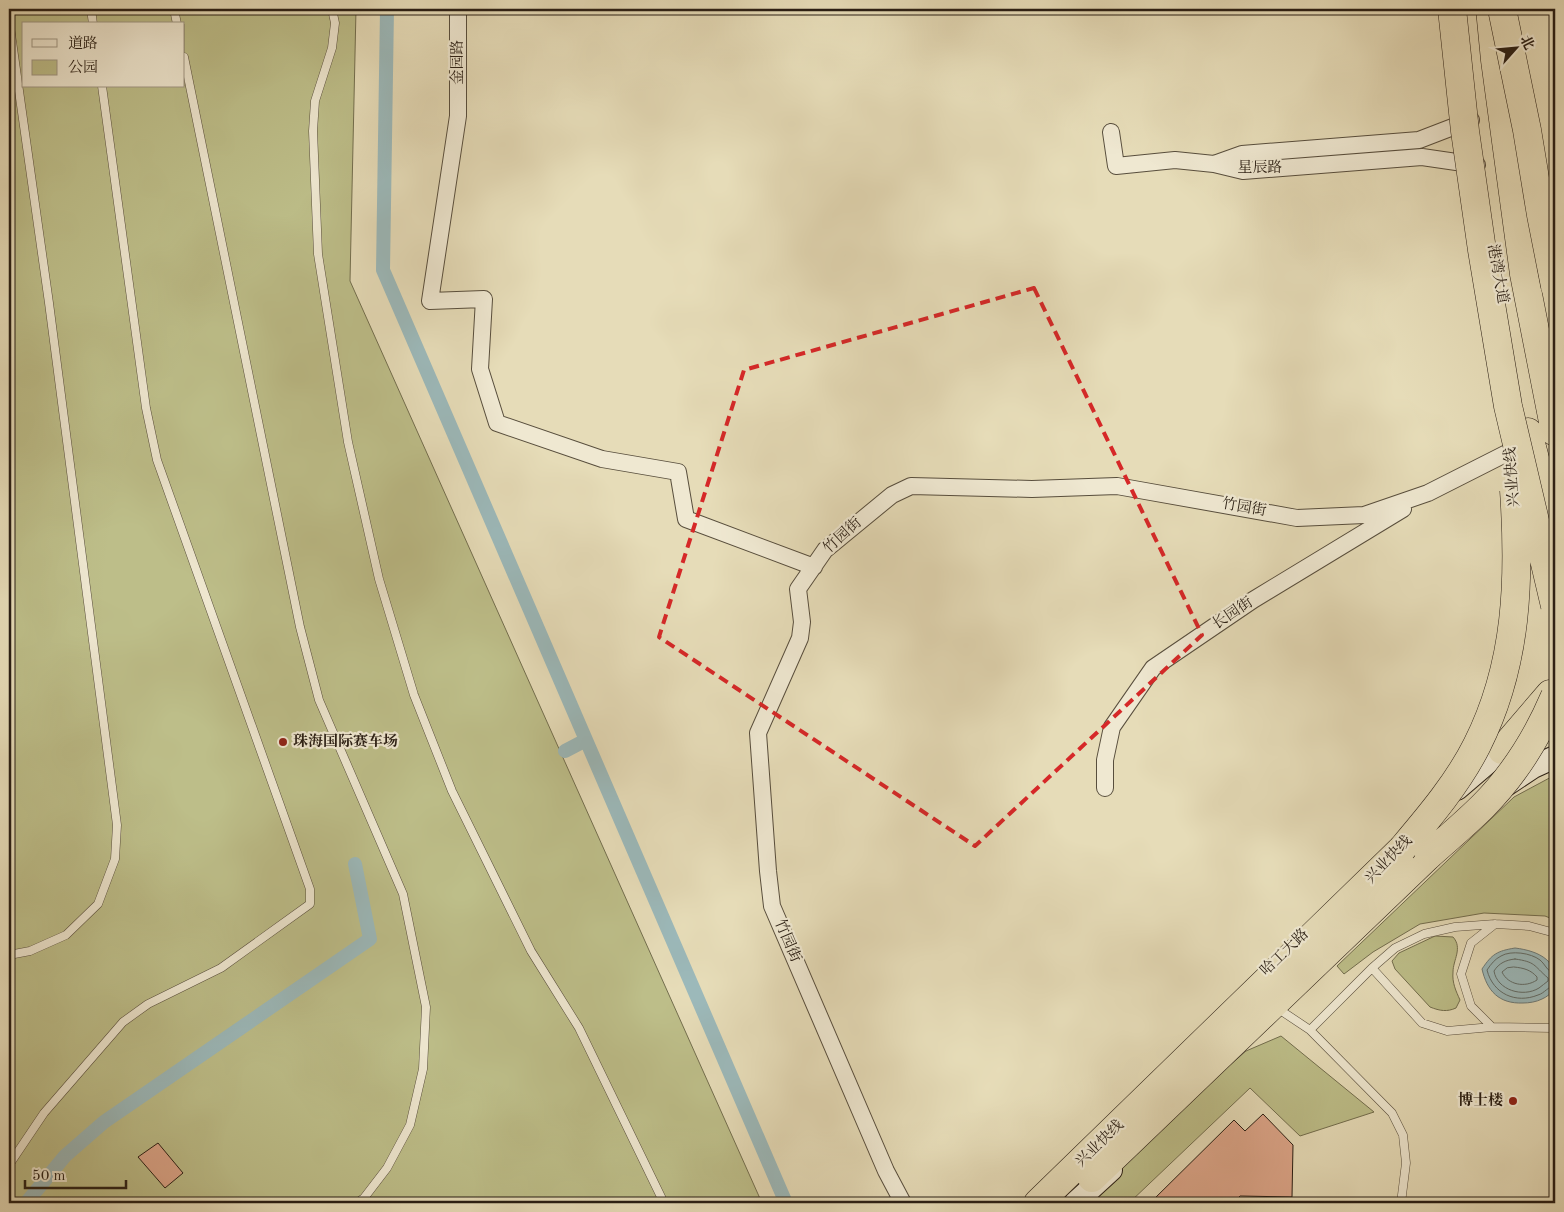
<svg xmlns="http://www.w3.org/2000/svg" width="1564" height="1212" viewBox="0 0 1564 1212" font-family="'Old Standard TT','Noto Serif SC',serif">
  <rect width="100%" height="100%" fill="#e6dcb8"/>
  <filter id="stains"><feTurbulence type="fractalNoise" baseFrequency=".004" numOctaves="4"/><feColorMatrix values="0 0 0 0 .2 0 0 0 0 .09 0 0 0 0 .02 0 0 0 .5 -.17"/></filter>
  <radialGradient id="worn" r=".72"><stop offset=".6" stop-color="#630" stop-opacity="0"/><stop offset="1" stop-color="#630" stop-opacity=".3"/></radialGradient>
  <!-- green -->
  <path fill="#bdbe89" stroke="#736e4e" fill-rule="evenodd" d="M9,9H356L350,281L762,1203H9ZM24,24H184V86H24Z
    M1555,775V920L1545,916L1484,913L1420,924L1373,952L1344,974L1337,966L1514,797Z
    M1435,936L1453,937C1463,948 1453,960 1453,972C1452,983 1456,991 1460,1000L1456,1008C1447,1012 1440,1011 1430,1007L1395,969L1392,961L1399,953Z
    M1281,1036L1374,1112L1300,1136L1250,1088L1129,1203H1075L1108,1172L1246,1051Z"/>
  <!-- water -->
  <path fill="#9cb9ba" stroke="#6e7b78" d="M1515,948C1539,951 1561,961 1554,990C1551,993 1547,997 1542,999C1536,1002 1529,1003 1523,1003C1499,1004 1487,991 1482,969C1492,954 1497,951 1515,948Z"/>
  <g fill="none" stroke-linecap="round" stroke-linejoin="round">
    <!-- shore -->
    <path stroke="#626c67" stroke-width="1" d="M1515,959C1536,962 1533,965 1548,978V981C1545,983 1542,986 1539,988C1523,998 1497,990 1494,971C1499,963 1506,960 1515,959Z
      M1514,967C1524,968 1531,970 1537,977V980C1525,988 1508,985 1502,972L1507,968Z
      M1555,973C1547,972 1546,965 1540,960C1531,953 1511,950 1501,956C1495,959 1491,964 1487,970C1493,994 1516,1004 1538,995C1545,993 1548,986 1555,986"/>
    <!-- canal -->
    <path stroke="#9cb9ba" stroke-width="14" d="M387,9L383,270L786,1203
      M565,751L586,740
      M26,1203L65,1156L104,1122L370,939L355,864"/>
  </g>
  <!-- building -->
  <path fill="#dda68a" stroke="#291e14" d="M1263,1114L1293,1145L1292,1197L1240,1196L1233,1203H1150L1234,1120L1245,1131Z
    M158,1143L183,1173L165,1188L138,1157Z"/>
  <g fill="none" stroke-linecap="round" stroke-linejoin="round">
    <defs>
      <path id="lane" d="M91,9L93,24
        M174,9L177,24
        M332,9L335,23L332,48L315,101L313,131L318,254L348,442L379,579L414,695L452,791L531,951L579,1028L664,1203
        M9,20L49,303L117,825L115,859L98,904L66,935L30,951L9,955
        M184,57L300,627L319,700L403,894L426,1007L423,1069L410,1125L387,1168L364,1198L357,1203
        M1372,968L1422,1023L1447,1031L1492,1027L1552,1028L1555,1029
        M1280,1010L1310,1030L1392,1113L1403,1135L1406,1163L1401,1203
        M1492,1027L1471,1006L1461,974L1471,943L1495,924
        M1310,1030L1372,968L1395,948L1424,934L1455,927L1495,924L1529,926L1555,933
        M9,1165L44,1113L123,1022L148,1004L221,968L310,904V889L157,460L146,408L102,86"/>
      <path id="street" d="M458,9V116L430,301L484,299L480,369L497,423L602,459L678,472L686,519L814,567
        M1111,132L1116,166L1175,160L1214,164L1243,171L1422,157L1477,165
        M1214,164L1242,154L1419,140L1471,120
        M1105,788V760L1112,727L1153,668L1253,600L1403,509
        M903,1203L886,1171L772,906L768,871L758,733L800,638L802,622L798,589L825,550L892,495L911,486L1032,489L1117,486L1297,518L1364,515L1428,493L1509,452L1525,448"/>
      <path id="secondary" d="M1506,785L1533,767L1555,757
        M1457,789L1514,740
        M1075,1203L1111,1170"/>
      <path id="highway" d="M1490,9L1495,60L1524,274L1555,432
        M1528,432L1555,535
        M1502,750L1550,694
        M1092,1178L1429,855
        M1038,1203L1402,849"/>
    </defs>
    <!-- lane casing -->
    <use href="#lane" stroke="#584e3d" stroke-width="9"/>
    <!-- street casing -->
    <use href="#street" stroke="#584e3d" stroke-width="18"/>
    <!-- secondary casing -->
    <use href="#secondary" stroke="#291e14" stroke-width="24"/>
    <!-- highway casing -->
    <use href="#highway" stroke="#291e14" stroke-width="29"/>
    <!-- lane -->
    <use href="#lane" stroke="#efe8d1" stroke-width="8"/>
    <!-- street -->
    <use href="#street" stroke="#efe8d1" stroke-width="16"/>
    <!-- secondary -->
    <use href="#secondary" stroke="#efe8d1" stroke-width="22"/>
    <!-- highway -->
    <use href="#highway" stroke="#e6dcb8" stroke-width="28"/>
    <defs>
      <path id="highway-bridge" d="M1452,9L1465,131L1482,250L1508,406L1555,606
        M1502,9L1527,130L1541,215L1555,286
        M1402,849C1429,817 1458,783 1477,745C1518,664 1520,578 1514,490
        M1429,855C1447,839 1466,823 1483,806C1514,775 1538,736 1555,696"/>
    </defs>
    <!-- highway-bridge casing -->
    <use href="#highway-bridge" stroke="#291e14" stroke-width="29" stroke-linecap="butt"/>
    <!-- highway-bridge -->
    <use href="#highway-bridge" stroke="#e6dcb8" stroke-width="28"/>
  </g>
  <!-- marked area -->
  <path fill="none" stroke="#d62828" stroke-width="4" stroke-dasharray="10 6" stroke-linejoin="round" d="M1034,288L1202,635L975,846L659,637L744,370Z"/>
  <!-- markers -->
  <g fill="#8f2418" stroke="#efe8d1" stroke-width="2">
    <circle cx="283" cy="742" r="5"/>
    <circle cx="1513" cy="1101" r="5"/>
  </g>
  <g text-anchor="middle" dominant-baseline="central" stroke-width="4.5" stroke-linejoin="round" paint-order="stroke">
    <!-- street labels -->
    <g font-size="15" fill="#291e14" stroke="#efe8d1">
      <text transform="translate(458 62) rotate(-90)">金园路</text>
      <text x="1260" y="168">星辰路</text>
      <text transform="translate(1497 274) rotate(80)">港湾大道</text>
      <text transform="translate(1513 477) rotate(-94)">兴业快线</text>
      <text transform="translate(1244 508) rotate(10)">竹园街</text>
      <text transform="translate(843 536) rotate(-42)">竹园街</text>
      <text transform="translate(1233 614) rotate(-34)">长园街</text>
      <text transform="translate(1389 860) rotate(-46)">兴业快线</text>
      <text transform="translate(787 941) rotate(67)">竹园街</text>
      <text transform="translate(1285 953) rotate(-44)">哈工大路</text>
      <text transform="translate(1100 1144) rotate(-44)">兴业快线</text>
    </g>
    <!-- poi labels -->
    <g font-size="15" font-weight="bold" fill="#291e14" stroke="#efe8d1" text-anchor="start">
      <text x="293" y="742">珠海国际赛车场</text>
      <text x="1503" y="1101" text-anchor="end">博士楼</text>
    </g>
  </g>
  <!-- margin -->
  <rect width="1564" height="1212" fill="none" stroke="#e6dcb8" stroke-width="30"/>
  <rect x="10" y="10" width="1544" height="1192" fill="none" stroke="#291e14" stroke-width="2.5"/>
  <rect x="15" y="15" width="1534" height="1182" fill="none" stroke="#291e14"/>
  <!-- legend -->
  <rect x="22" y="22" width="162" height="65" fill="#efe8d1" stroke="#a09785"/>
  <rect x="32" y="39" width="25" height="8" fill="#efe8d1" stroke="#a09785"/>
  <text x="68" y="48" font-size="15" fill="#291e14">道路</text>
  <rect x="32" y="60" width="25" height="15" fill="#bdbe89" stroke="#a09785"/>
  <text x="68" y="72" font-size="15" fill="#291e14">公园</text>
  <!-- north arrow -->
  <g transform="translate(1516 48) rotate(63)" stroke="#efe8d1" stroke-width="4" paint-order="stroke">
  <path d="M0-4L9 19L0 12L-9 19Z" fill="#291e14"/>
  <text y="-8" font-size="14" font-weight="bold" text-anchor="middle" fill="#291e14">北</text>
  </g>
  <!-- scale -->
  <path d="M25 1180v8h101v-8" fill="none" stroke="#291e14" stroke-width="2.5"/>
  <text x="32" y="1180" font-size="15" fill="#291e14" stroke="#efe8d1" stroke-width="4" paint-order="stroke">50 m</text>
  <rect width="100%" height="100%" filter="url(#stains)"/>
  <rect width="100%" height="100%" fill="url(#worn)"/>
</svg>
